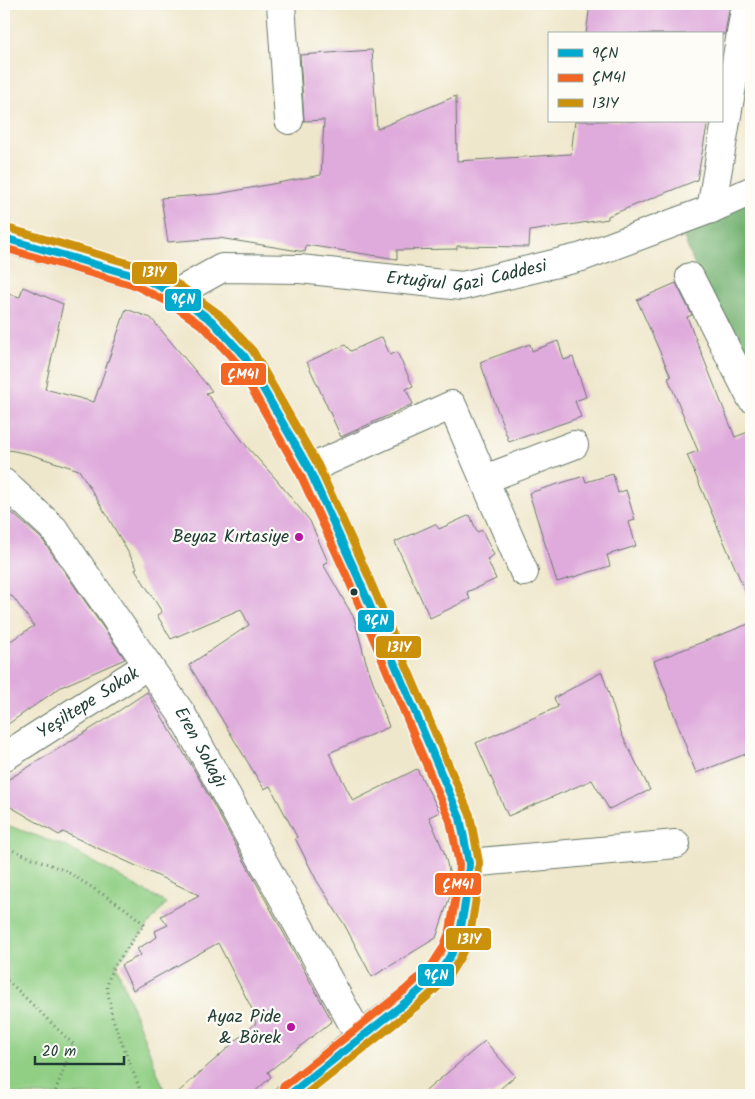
<svg xmlns="http://www.w3.org/2000/svg" width="755" height="1099" viewBox="0 0 755 1099" font-family="Kalam,sans-serif">
  <rect width="100%" height="100%" fill="#fdfcf7"/>
  <filter id="ink" filterUnits="userSpaceOnUse"><feTurbulence type="fractalNoise" baseFrequency=".02" numOctaves="2"/><feDisplacementMap in="SourceGraphic" scale="10" xChannelSelector="R" yChannelSelector="G"/><feConvolveMatrix kernelMatrix="1 2 1 2 8 2 1 2 1" color-interpolation-filters="sRGB"/></filter>
  <filter id="wash" filterUnits="userSpaceOnUse"><feTurbulence type="fractalNoise" baseFrequency=".0096" numOctaves="4" result="noise"/><feDisplacementMap in="SourceGraphic" scale="20" xChannelSelector="R" yChannelSelector="G"/><feGaussianBlur stdDeviation="1.12" result="paint"/><feColorMatrix in="noise" values="0 0 0 0 0 0 0 0 0 0 0 0 0 0 0 0 0 1.4 0 .05"/><feComposite in="paint" operator="in"/></filter>
  <g filter="url(#wash)">
    <rect width="100%" height="100%" fill="#efe7cb"/>
    <!-- green -->
    <path fill="#91cf85" stroke="#58865c" d="M4,824L67,847L166,903L116,965L166,1095H4Z"/>
    <!-- forest -->
    <path fill="#74b272" stroke="#4a7853" d="M751,191V387L722,337L678,222Z"/>
    <g id="blocks">
      <!-- building -->
      <path fill="#dfaadc" d="M590,4H730L725,34H586Z
        M372,50L377,129L456,96L457,161L571,154L575,121H708L697,180L608,216V219L530,231L529,247L457,246V249L397,250V259L306,245L305,252L219,238L168,242L161,198L218,194L321,175L324,120L304,121L300,55Z
        M676,283L692,315L687,317L735,437L751,431V605L687,455L698,451L668,378L671,377L637,300Z
        M23,287L63,304L45,389L94,402L126,309L151,318L212,391L206,393L248,448L276,479L310,521L328,562L323,564L354,618L366,662L389,727L329,753L353,801L417,769L440,812L429,817L444,852L452,883L451,893L436,938L372,977L344,924L317,881L295,838L297,837L270,786L264,789L189,665L249,625L241,609L171,639L157,615L162,612L135,569L137,568L108,517L79,470L29,454L4,449V293L20,297Z
        M382,337L390,355L397,352L413,386L406,389L413,404L341,437L307,362L345,345L351,351Z
        M558,341L564,360L573,357L586,397L575,401L581,417L509,442L480,362L530,344L532,351Z
        M613,474L618,493L626,490L635,520L629,522L636,546L607,555L610,566L557,582L529,493L584,476L586,482Z
        M4,506L42,539L125,659L61,687L4,727V645L34,626L13,597L4,593Z
        M470,515L477,532L482,530L494,555L487,559L496,579L467,592L470,599L430,618L395,542L435,524L439,529Z
        M751,623V752L696,773L654,661Z
        M602,672L622,735L650,790L609,809L592,780L508,816L476,743L558,707L554,698Z
        M147,692L196,773L332,1021L268,1072L271,1077L251,1095H175L256,1023L251,1012L253,1011L218,943L133,990L121,965L141,955L137,949L157,937L155,931L168,925L161,916L199,895L63,832L59,835L4,803V782L102,722Z
        M485,1041L515,1076L493,1095H421Z"/>
    </g>
  </g>
  <g filter="url(#ink)">
    <use href="#blocks" fill-opacity="0" stroke="#687869" stroke-width="1"/>
    <g fill="none" stroke-linecap="round" stroke-linejoin="round">
      <defs>
        <g id="minor">
          <path d="M281,4L289,120"/>
          <path d="M711,209L746,4"/>
          <path d="M4,238L142,278L175,294L212,321L245,357L309,469L357,575L460,818L469,863L468,885L460,933L452,953L440,972L411,998L360,1037L289,1095"/>
          <path d="M690,277L751,398"/>
          <path id="s1" d="M175,294L222,268L300,269L462,286L582,257L711,209L751,191"/>
          <path d="M309,469L452,405L524,572"/>
          <path d="M485,479L574,445"/>
          <path id="s2" d="M4,483L54,529L181,713L360,1037"/>
          <path id="s3" d="M4,757L148,665"/>
          <path d="M469,863L676,844"/>
        </g>
      </defs>
      <!-- minor casing -->
      <use href="#minor" stroke="#687869" stroke-width="30"/>
      <!-- path -->
      <path stroke="#687869" stroke-width="3" stroke-dasharray="1 4" stroke-linecap="butt" d="M4,847L66,871L126,909L144,924L111,971L107,986L112,1017L142,1095
        M4,977L73,1044L54,1095"/>
      <!-- minor -->
      <use href="#minor" stroke="#fff" stroke-width="28"/>
      <defs>
        <path id="bus-1" d="M4,238L142,278L175,294L212,321L245,357L309,469L357,575L460,818L469,863L468,885L460,933L452,953L440,972L411,998L289,1095"/>
        <path id="bus-2" d="M4,248L138,287L170,303L205,328L237,363L300,474L348,579L450,821L459,864L458,884L450,930L443,948L432,965L405,990L283,1087"/>
        <path id="bus-3" d="M7,228L145,268L179,285L219,314L253,351L318,465L366,571L470,815L479,862L478,885L470,936L460,958L447,979L418,1005L305,1095"/>
      </defs>
      <!-- bus-1 casing -->
      <use href="#bus-1" stroke="#fdfcf7" stroke-width="11"/>
      <!-- bus-2 casing -->
      <use href="#bus-2" stroke="#fdfcf7" stroke-width="11"/>
      <!-- bus-3 casing -->
      <use href="#bus-3" stroke="#fdfcf7" stroke-width="11"/>
      <!-- bus-1 -->
      <use href="#bus-1" stroke="#00a9ce" stroke-width="8"/>
      <!-- bus-2 -->
      <use href="#bus-2" stroke="#f26522" stroke-width="8"/>
      <!-- bus-3 -->
      <use href="#bus-3" stroke="#cc910a" stroke-width="8"/>
    </g>
  </g>
  <!-- markers -->
  <g fill="#b5179e" stroke="#fdfcf7" stroke-width="2">
    <circle cx="299" cy="537" r="5"/>
    <circle cx="291" cy="1027" r="5"/>
  </g>
  <circle fill="#1f3d34" stroke="#fdfcf7" stroke-width="2" cx="354" cy="592" r="4.5"/>
  <g text-anchor="middle" dominant-baseline="central" stroke-width="4.5" stroke-linejoin="round" paint-order="stroke">
    <!-- street labels -->
    <g font-size="18" fill="#1f3d34" stroke="#fdfcf7">
      <text stroke="none"><textPath href="#s1" startOffset="300">Ertuğrul Gazi Caddesi</textPath></text>
      <text stroke="none"><textPath href="#s3" startOffset="100">Yeşiltepe Sokak</textPath></text>
      <text stroke="none"><textPath href="#s2" startOffset="331">Eren Sokağı</textPath></text>
    </g>
    <!-- poi labels -->
    <g font-size="18" fill="#1f3d34" stroke="#fdfcf7" text-anchor="end">
      <text x="289" y="537">Beyaz Kırtasiye</text>
      <text x="281" y="1017">Ayaz Pide<tspan x="281" dy="21">&amp; Börek</tspan></text>
    </g>
  </g>
  <g stroke="#fdfcf7" stroke-width="2">
    <rect x="131" y="261" width="47" height="24" rx="5" fill="#cc910a"/>
    <rect x="164" y="288" width="38" height="24" rx="5" fill="#00a9ce"/>
    <rect x="220" y="362" width="47" height="24" rx="5" fill="#f26522"/>
    <rect x="357" y="609" width="38" height="24" rx="5" fill="#00a9ce"/>
    <rect x="375" y="635" width="47" height="24" rx="5" fill="#cc910a"/>
    <rect x="434" y="872" width="48" height="24" rx="5" fill="#f26522"/>
    <rect x="445" y="927" width="47" height="24" rx="5" fill="#cc910a"/>
    <rect x="417" y="963" width="38" height="24" rx="5" fill="#00a9ce"/>
  </g>
  <g font-size="14" text-anchor="middle" font-weight="bold" fill="#fff">
    <text x="154" y="277">131Y</text>
    <text x="183" y="304">9ÇN</text>
    <text x="243" y="379">ÇM41</text>
    <text x="376" y="625">9ÇN</text>
    <text x="399" y="652">131Y</text>
    <text x="458" y="889">ÇM41</text>
    <text x="469" y="944">131Y</text>
    <text x="436" y="980">9ÇN</text>
  </g>
  <!-- margin -->
  <rect width="755" height="1099" fill="none" stroke="#fdfcf7" stroke-width="20"/>
  <!-- legend -->
  <rect x="548" y="32" width="175" height="90" fill="#fdfcf7" stroke="#a4b0a9"/>
  <rect x="558" y="49" width="25" height="8" fill="#00a9ce" stroke="#a4b0a9"/>
  <text x="592" y="58" font-size="15" fill="#1f3d34">9ÇN</text>
  <rect x="558" y="74" width="25" height="8" fill="#f26522" stroke="#a4b0a9"/>
  <text x="592" y="82" font-size="15" fill="#1f3d34">ÇM41</text>
  <rect x="558" y="99" width="25" height="8" fill="#cc910a" stroke="#a4b0a9"/>
  <text x="592" y="108" font-size="15" fill="#1f3d34">131Y</text>
  <!-- scale -->
  <path d="M35 1056v8h89v-8" fill="none" stroke="#1f3d34" stroke-width="2.5"/>
  <text x="42" y="1056" font-size="15" fill="#1f3d34" stroke="#fdfcf7" stroke-width="4" paint-order="stroke">20 m</text>
</svg>
